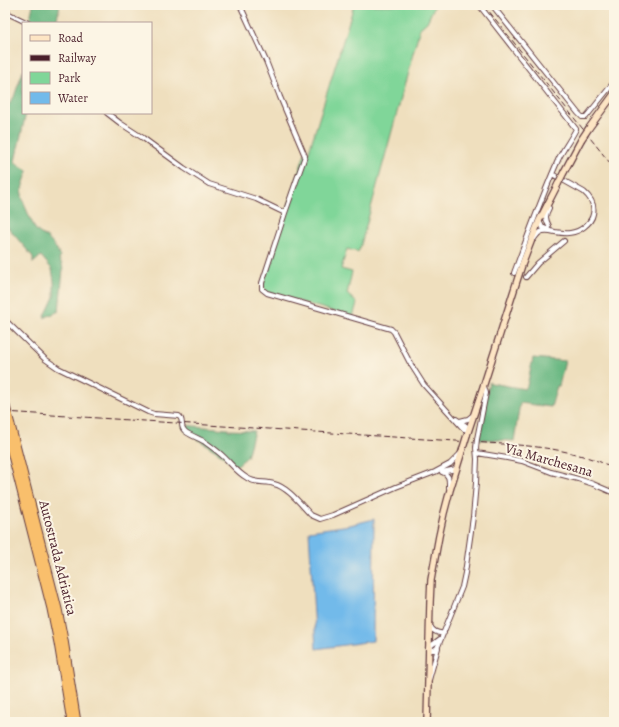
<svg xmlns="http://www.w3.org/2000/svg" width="619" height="727" viewBox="0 0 619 727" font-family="Alegreya,serif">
  <rect width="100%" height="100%" fill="#fcf5e5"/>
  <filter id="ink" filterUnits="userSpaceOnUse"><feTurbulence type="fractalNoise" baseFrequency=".025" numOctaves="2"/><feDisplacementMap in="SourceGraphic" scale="8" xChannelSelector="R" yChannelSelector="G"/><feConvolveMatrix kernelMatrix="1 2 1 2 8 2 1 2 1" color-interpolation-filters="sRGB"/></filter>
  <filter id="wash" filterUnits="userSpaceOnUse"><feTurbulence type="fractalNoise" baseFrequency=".012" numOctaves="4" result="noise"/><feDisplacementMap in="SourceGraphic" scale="16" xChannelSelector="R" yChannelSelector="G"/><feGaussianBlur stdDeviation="0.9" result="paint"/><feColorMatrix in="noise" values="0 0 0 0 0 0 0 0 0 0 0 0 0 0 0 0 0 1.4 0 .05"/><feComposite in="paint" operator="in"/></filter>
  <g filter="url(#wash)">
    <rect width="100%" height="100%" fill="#efdfbe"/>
    <!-- green -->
    <path fill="#80d699" stroke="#657a62" d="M354,5H435L427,22L420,28L360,248L358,252L347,249L341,269L352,272L347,294L357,303L353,317L266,292L263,285L305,153H308L309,151Z"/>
    <!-- forest -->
    <path fill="#68b781" stroke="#596b56" d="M33,5H60L56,23H30V19Z
      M23,70V113H26L15,161V162L28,171C25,179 22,187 22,195C22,201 33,225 36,230C39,233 43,235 46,237C53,243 57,249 60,257L59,259L62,264L63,270L59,311L44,318L54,297V281L52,269L41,256L33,263V257L5,224V221L8,218L5,214V110L14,97Z
      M533,358L565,361L559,386H557L551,407L520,403L514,441L478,439L489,382L491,383L525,389L527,386Z
      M182,425L228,429V430L254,431L247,457L235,467L222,455L185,431Z"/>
    <!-- water -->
    <path fill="#72baea" stroke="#5e6c8a" d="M374,519L373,641L316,649L309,531L350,525Z"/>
  </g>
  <g filter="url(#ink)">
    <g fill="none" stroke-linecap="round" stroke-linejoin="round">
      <defs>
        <path id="street" d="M240,5L266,61L280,97L305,156L285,213L262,283V289L267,293L391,329L394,332L410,363L424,385L461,426L464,429L468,430
          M479,5L576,129C571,139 564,148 559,158C542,196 528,235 514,273
          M492,5L578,113L582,117H586L614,82
          M5,12L28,23
          M107,113L120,123L143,138L184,168L209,184L256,199L285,213
          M549,208C545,215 545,219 549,226
          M539,221L542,227L549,230
          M534,239C536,236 538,232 543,231C547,230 551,231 555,232C566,234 575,234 584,227C589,223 592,220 593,214C595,205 591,198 584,192L552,174
          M526,277L538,263L564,241
          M5,320L45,359L58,368L148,412L154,414L179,416C184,420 180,426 184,430C186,434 201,439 205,442C212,447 219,452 225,458C232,465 238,473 247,478C256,484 265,481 274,484C288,487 302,506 311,515L320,519L333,515L396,487L435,472L450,464L460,454
          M456,419L466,426L468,430
          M460,421L468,419L473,415
          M477,439L486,393L484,386
          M477,453L507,458L522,461L551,472L578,479L593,484L614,493
          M442,472C450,475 449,480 449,488
          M442,472L456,469
          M430,626C433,631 437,634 444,633
          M428,648L440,639
          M428,650H434L437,648L439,644L462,587L465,573L473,517L476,483L477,459L476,448
          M429,680L438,648"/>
        <path id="secondary" d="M589,128L614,94
          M564,172L581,140
          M467,435L485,381L522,265L539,221L558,184
          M427,722L430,602L431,580L439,536L444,513L450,490L463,448"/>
        <path id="highway" d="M11,425L58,609L64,640L77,722
          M5,428L51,609L58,643L71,722"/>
      </defs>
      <!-- street casing -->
      <use href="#street" stroke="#633c41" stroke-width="6"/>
      <!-- secondary casing -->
      <use href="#secondary" stroke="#633c41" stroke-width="8"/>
      <!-- highway casing -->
      <use href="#highway" stroke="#633c41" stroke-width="9"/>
      <!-- street -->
      <use href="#street" stroke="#fff" stroke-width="4"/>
      <!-- secondary -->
      <use href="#secondary" stroke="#fde5c4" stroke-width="5.5"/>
      <!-- highway -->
      <use href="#highway" stroke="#f9bf6c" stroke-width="7"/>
      <!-- rail -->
      <path stroke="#4a1f2b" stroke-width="1" stroke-dasharray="6 3" stroke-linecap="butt" d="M484,5L614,168
        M5,412L518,445C552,448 583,453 614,468"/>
      <defs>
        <path id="street-bridge" d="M476,448L477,439"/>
        <path id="secondary-bridge" d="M581,140L589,128
          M558,184L564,172
          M463,448L467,435"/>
        <path id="highway-bridge" d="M5,403L11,425"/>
      </defs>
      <!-- street-bridge casing -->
      <use href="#street-bridge" stroke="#633c41" stroke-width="6" stroke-linecap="butt"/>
      <!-- secondary-bridge casing -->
      <use href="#secondary-bridge" stroke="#633c41" stroke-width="8" stroke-linecap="butt"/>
      <!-- highway-bridge casing -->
      <use href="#highway-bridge" stroke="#633c41" stroke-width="9" stroke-linecap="butt"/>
      <!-- street-bridge -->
      <use href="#street-bridge" stroke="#fff" stroke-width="4"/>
      <!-- secondary-bridge -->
      <use href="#secondary-bridge" stroke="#fde5c4" stroke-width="5.5"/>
      <!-- highway-bridge -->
      <use href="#highway-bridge" stroke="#f9bf6c" stroke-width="7"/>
    </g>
  </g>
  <g text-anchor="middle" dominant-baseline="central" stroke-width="4" stroke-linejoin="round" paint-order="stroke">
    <!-- street labels -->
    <g font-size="14" fill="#4a1f2b" stroke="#fcf5e5">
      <text transform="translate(549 460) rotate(16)">Via Marchesana</text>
      <text transform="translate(58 558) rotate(76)">Autostrada Adriatica</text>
    </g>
  </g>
  <!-- margin -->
  <rect width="619" height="727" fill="none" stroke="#fcf5e5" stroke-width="20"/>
  <!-- legend -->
  <rect x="22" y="22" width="130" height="92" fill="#fcf5e5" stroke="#b59f9b"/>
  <rect x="30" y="35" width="20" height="6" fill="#fde5c4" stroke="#b59f9b"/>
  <text x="58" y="42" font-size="12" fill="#4a1f2b">Road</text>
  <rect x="30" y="55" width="20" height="6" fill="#4a1f2b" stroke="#b59f9b"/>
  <text x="58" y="62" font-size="12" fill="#4a1f2b">Railway</text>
  <rect x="30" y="72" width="20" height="12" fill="#80d699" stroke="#b59f9b"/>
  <text x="58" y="82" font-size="12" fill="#4a1f2b">Park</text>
  <rect x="30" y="92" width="20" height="12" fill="#72baea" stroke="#b59f9b"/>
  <text x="58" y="102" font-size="12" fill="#4a1f2b">Water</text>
</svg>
